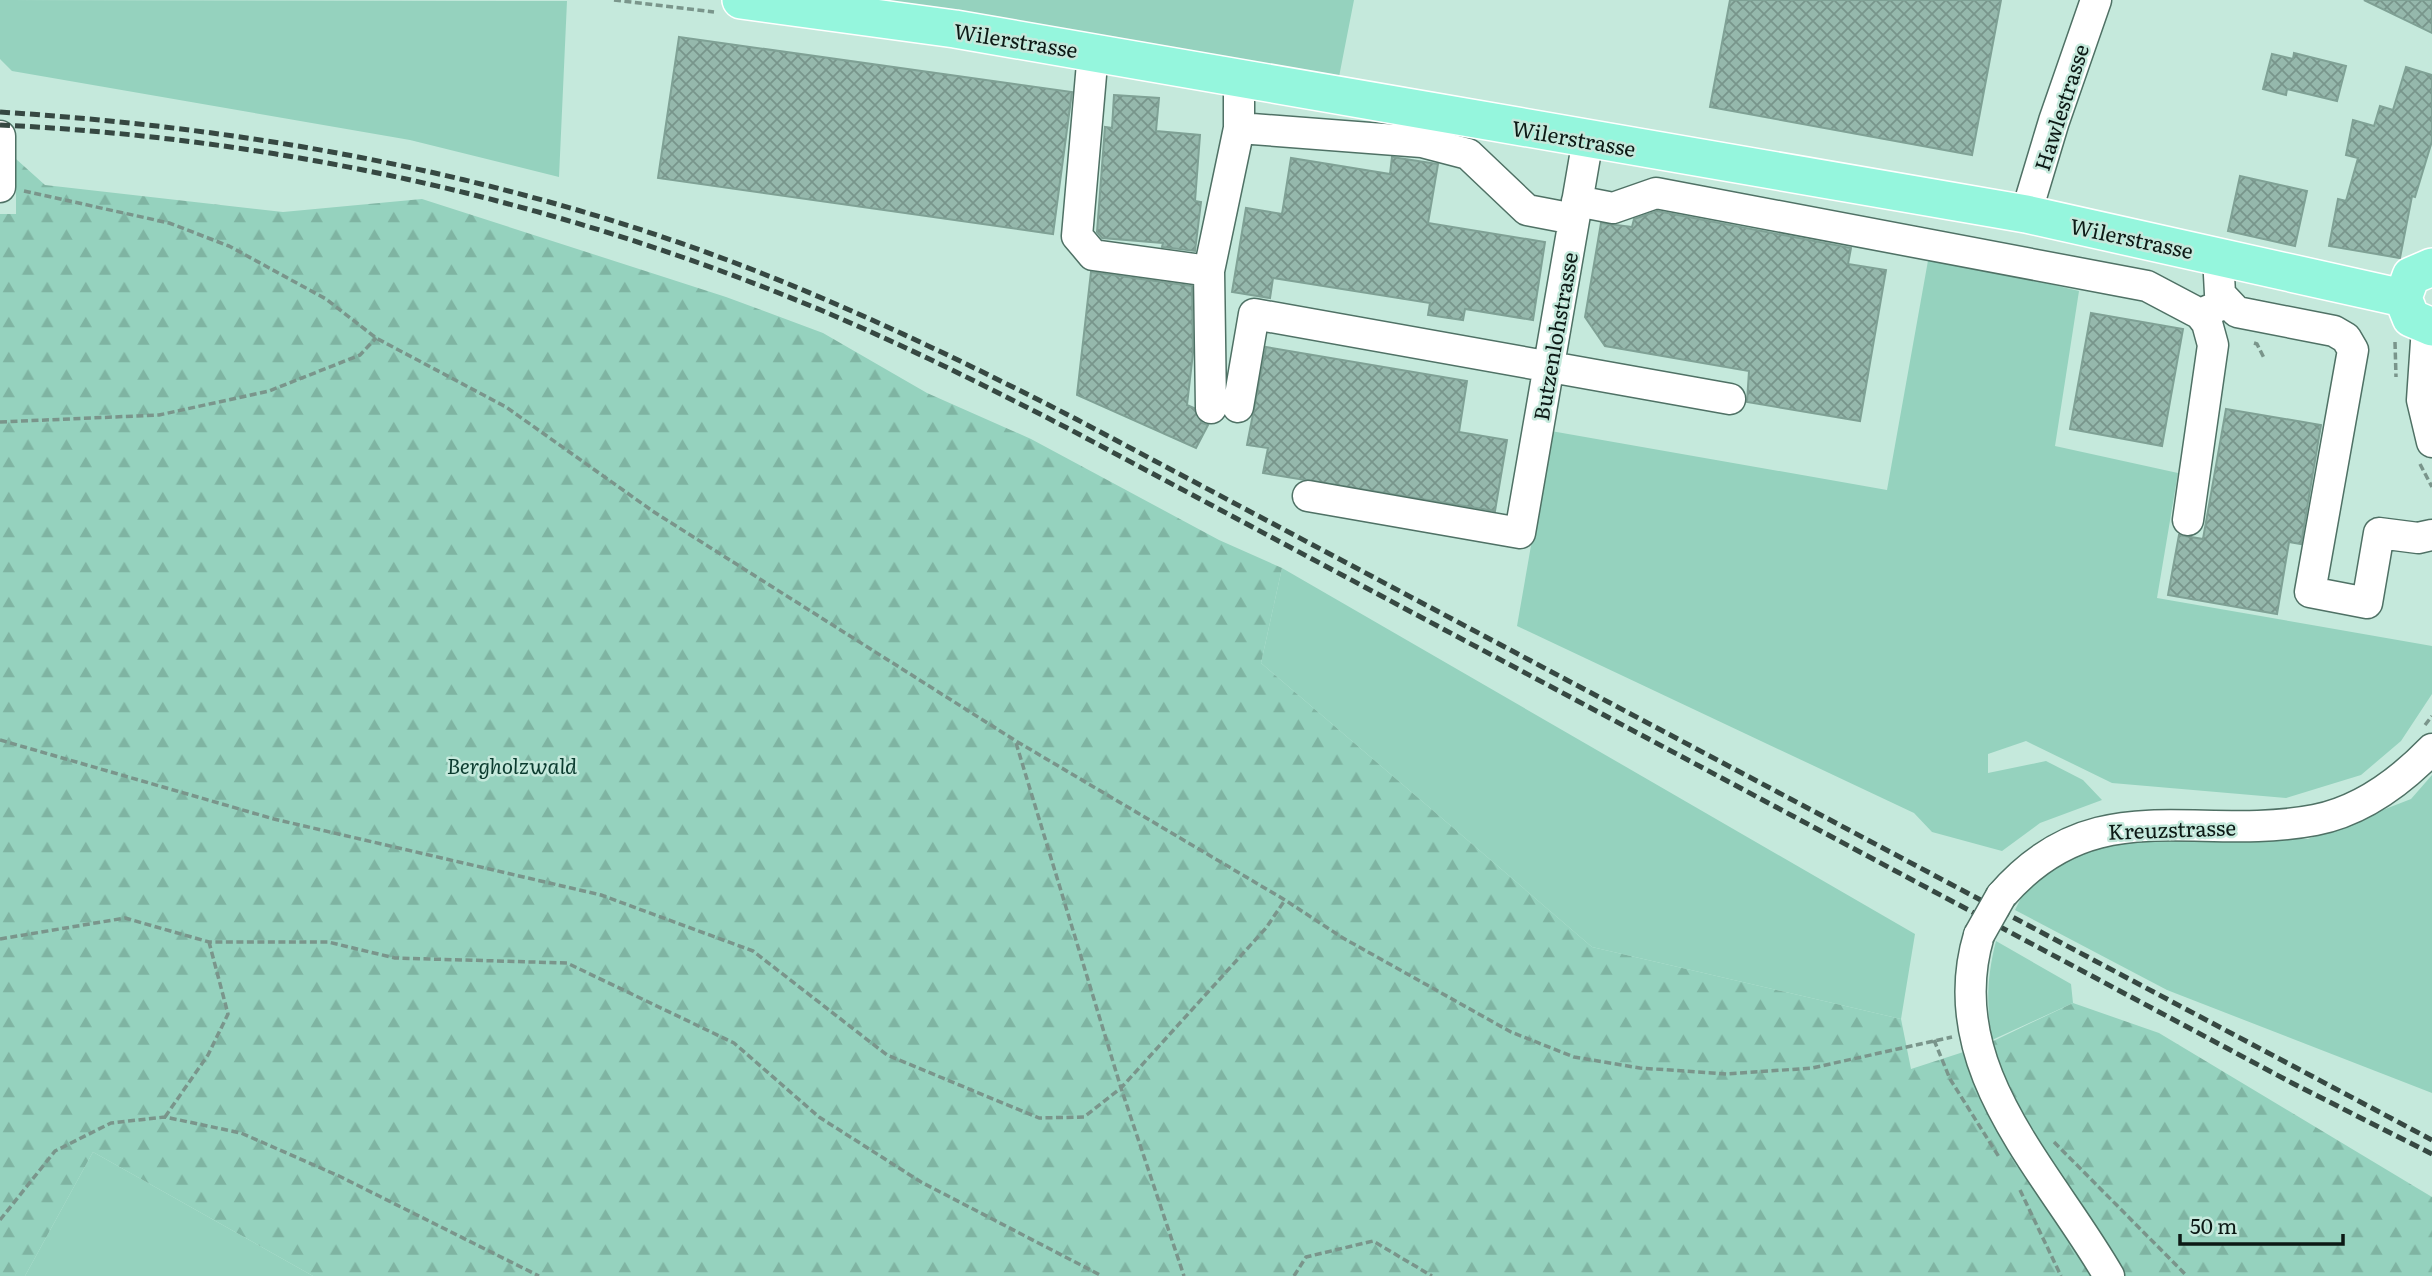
<svg xmlns="http://www.w3.org/2000/svg" width="2432" height="1276" viewBox="0 0 2432 1276" font-family="Literata,serif">
  <defs>
    <pattern id="forest-firs" width="22" height="20" patternUnits="userSpaceOnUse" patternTransform="scale(1.75)"><rect width="22" height="20" fill="#95d2be"/><path d="M5 1l3.5 6h-7zM16 11l3.5 6h-7z" fill="#7fb4a2"/></pattern>
    <pattern id="building-cross-hatch" width="8" height="8" patternUnits="userSpaceOnUse" patternTransform="scale(1.75)"><rect width="8" height="8" fill="#95b8ac"/><path d="M0 0l8 8M0 8l8-8" fill="none" stroke="#78958b"/></pattern>
  </defs>
  <rect width="100%" height="100%" fill="#c5e9dc"/>
  <!-- green -->
  <path fill="#95d2be" d="M0,0L567,1L559,177L410,140L12,71L0,59Z
    M816,0H1354L1338,82Z
    M1929,255L2079,291L2055,446L2178,473L2157,598L2432,646V694L2401,741L2361,775L2286,798L2112,783L2026,741L1988,754V773L2046,761L2083,780L2102,800L2040,823L2002,851L1932,832L1914,813L1517,626L1551,431L1887,490Z
    M1282,568L1915,934L1901,1019L1592,947L1261,663Z
    M2432,775V1093L2167,990L2015,910L2026,888L2065,860L2136,836L2308,839L2411,799Z
    M1996,941L2071,984L2073,1003L1992,1040C1986,1005 1987,976 1996,941Z
    M93,1152L313,1276H25Z"/>
  <!-- forest -->
  <path fill="url(#forest-firs)" d="M16,159L45,185L283,212L422,199L726,297L823,333L927,393L1031,439L1219,540L1282,568L1261,663L1592,947L1901,1019L1911,1069L1985,1045L2073,1003L2159,1033L2432,1197V1276H313L93,1152L25,1276H0V214H16Z"/>
  <!-- building -->
  <path fill="url(#building-cross-hatch)" stroke="#7fa195" stroke-width="2" d="M1730,0H2001L1972,155L1710,107Z
    M2364,0H2432V33Z
    M679,37L1072,92L1053,234L658,178Z
    M2294,53L2346,66L2337,101L2287,89L2286,95L2263,89L2272,54L2293,59Z
    M2406,67L2432,75V141L2415,197L2412,196L2400,258L2329,246L2338,199L2346,201L2358,158L2346,155L2353,120L2374,126L2380,106L2393,110Z
    M1114,95L1159,98L1156,131L1200,135L1195,201L1201,202L1195,251L1162,247L1163,243L1102,238L1097,232L1105,127L1112,128Z
    M1392,157L1438,164L1428,223L1545,242L1533,320L1465,309L1463,320L1428,315L1430,303L1273,278L1270,298L1232,292L1246,208L1282,214L1291,158L1390,174Z
    M2240,176L2307,191L2295,246L2228,231Z
    M1657,211L1851,248L1848,264L1886,270L1860,421L1747,402L1749,371L1605,346L1585,317L1601,223L1632,227L1634,219Z
    M1091,272L1192,286L1193,353L1187,405L1194,408L1202,423L1208,425L1196,448L1077,395Z
    M2091,313L2183,329L2162,446L2070,429Z
    M1266,347L1467,381L1459,432L1507,440L1495,511L1263,473L1268,448L1247,445Z
    M2226,409L2321,425L2301,544L2289,542L2277,614L2168,595L2179,535L2203,539Z"/>
  <g fill="none" stroke-linecap="round" stroke-linejoin="round">
    <defs>
      <path id="minor" d="M1093,52L1077,236L1093,255L1209,271L1239,128V78
        M1239,128L1422,142L1468,154L1527,210L1574,219
        M0,136V187
        M1577,201L1613,208L1656,193L2147,286L2200,314L2226,303
        M2026,214L2054,121L2096,0
        M2218,256L2220,294L2237,312L2334,331L2346,338L2353,350L2310,592L2367,603L2379,533L2418,538L2432,535
        M1209,271L1211,408
        M2427,327L2422,400L2432,442
        M1238,407L1254,314L1730,399
        M1308,496L1520,533L1588,139
        M2188,520L2213,345L2207,323L2200,314
        M2001,896C2095,787 2195,843 2315,820C2361,811 2400,782 2432,749
        M1979,935C1939,1067 2048,1170 2109,1276"/>
      <path id="major" d="M741,0L955,29L2026,214L2403,298
        M2432,267L2411,276L2403,298L2411,318L2432,327"/>
    </defs>
    <!-- minor casing -->
    <use href="#minor" stroke="#4f7165" stroke-width="33"/>
    <!-- major casing -->
    <use href="#major" stroke="#fff" stroke-width="40"/>
    <!-- path -->
    <path stroke="#7a958b" stroke-width="3.5" stroke-dasharray="7 3.5" stroke-linecap="butt" d="M614,0L714,12
      M24,191L169,223L229,246L326,299L376,338L506,407L654,512L1016,741L1285,900L1343,938L1511,1032L1574,1057L1640,1068L1727,1074L1812,1068L1952,1037
      M2395,342L2396,377
      M2254,343L2257,344L2265,360
      M0,422L159,415L269,391L360,355L376,338
      M2420,464L2432,487
      M2425,725L2432,716
      M0,740L274,819L601,895L753,951L887,1055L1039,1118L1084,1117L1121,1088L1266,928L1285,900
      M1016,743L1121,1088L1184,1276
      M0,939L125,918L209,942H328L395,958L567,963L734,1043L819,1117L921,1182L1102,1276
      M1934,1040L1950,1079L1999,1157
      M165,1117L208,1055L228,1014L209,942
      M2054,1142L2187,1276
      M2020,1190L2061,1276
      M0,1220L55,1151L111,1123L165,1117L241,1133L339,1176L539,1276
      M1294,1276L1306,1257L1373,1241L1432,1276"/>
    <!-- minor -->
    <use href="#minor" stroke="#fff" stroke-width="30"/>
    <!-- major -->
    <use href="#major" stroke="#95f6dd" stroke-width="37"/>
    <!-- rail -->
    <path stroke="#364842" stroke-width="5" stroke-dasharray="10 5" stroke-linecap="butt" d="M0,112C250,128 496,173 730,261C849,306 963,361 1076,419L2432,1140
      M0,125C278,138 554,200 811,306C900,343 986,386 1071,430L2292,1083L2432,1154"/>
    <defs>
      <path id="minor-bridge" d="M1979,935L2001,896"/>
    </defs>
    <!-- minor-bridge casing -->
    <use href="#minor-bridge" stroke="#4f7165" stroke-width="33" stroke-linecap="butt"/>
    <!-- minor-bridge -->
    <use href="#minor-bridge" stroke="#fff" stroke-width="30"/>
  </g>
  <g text-anchor="middle" dominant-baseline="central" stroke-width="5" stroke-linejoin="round" paint-order="stroke">
    <!-- street labels -->
    <g font-size="21" fill="#0c1915" stroke="#c5e9dc">
      <text transform="translate(1016 39) rotate(9)">Wilerstrasse</text>
      <text transform="translate(2060 107) rotate(-72)">Hawlestrasse</text>
      <text transform="translate(1574 137) rotate(10)">Wilerstrasse</text>
      <text transform="translate(2132 237) rotate(12)">Wilerstrasse</text>
      <text transform="translate(1554 336) rotate(-80)">Butzenlohstrasse</text>
      <text transform="translate(2172 828) rotate(-2)">Kreuzstrasse</text>
    </g>
    <!-- park labels -->
    <g font-size="21" font-style="italic" fill="#0b3b2f" stroke="#c5e9dc">
      <text x="512" y="764">Bergholzwald</text>
    </g>
  </g>
  <!-- scale -->
  <path d="M2180 1234v10h163v-10" fill="none" stroke="#0c1915" stroke-width="3.5"/>
  <text x="2190" y="1234" font-size="21" fill="#0c1915" stroke="#c5e9dc" stroke-width="5" paint-order="stroke">50 m</text>
</svg>
